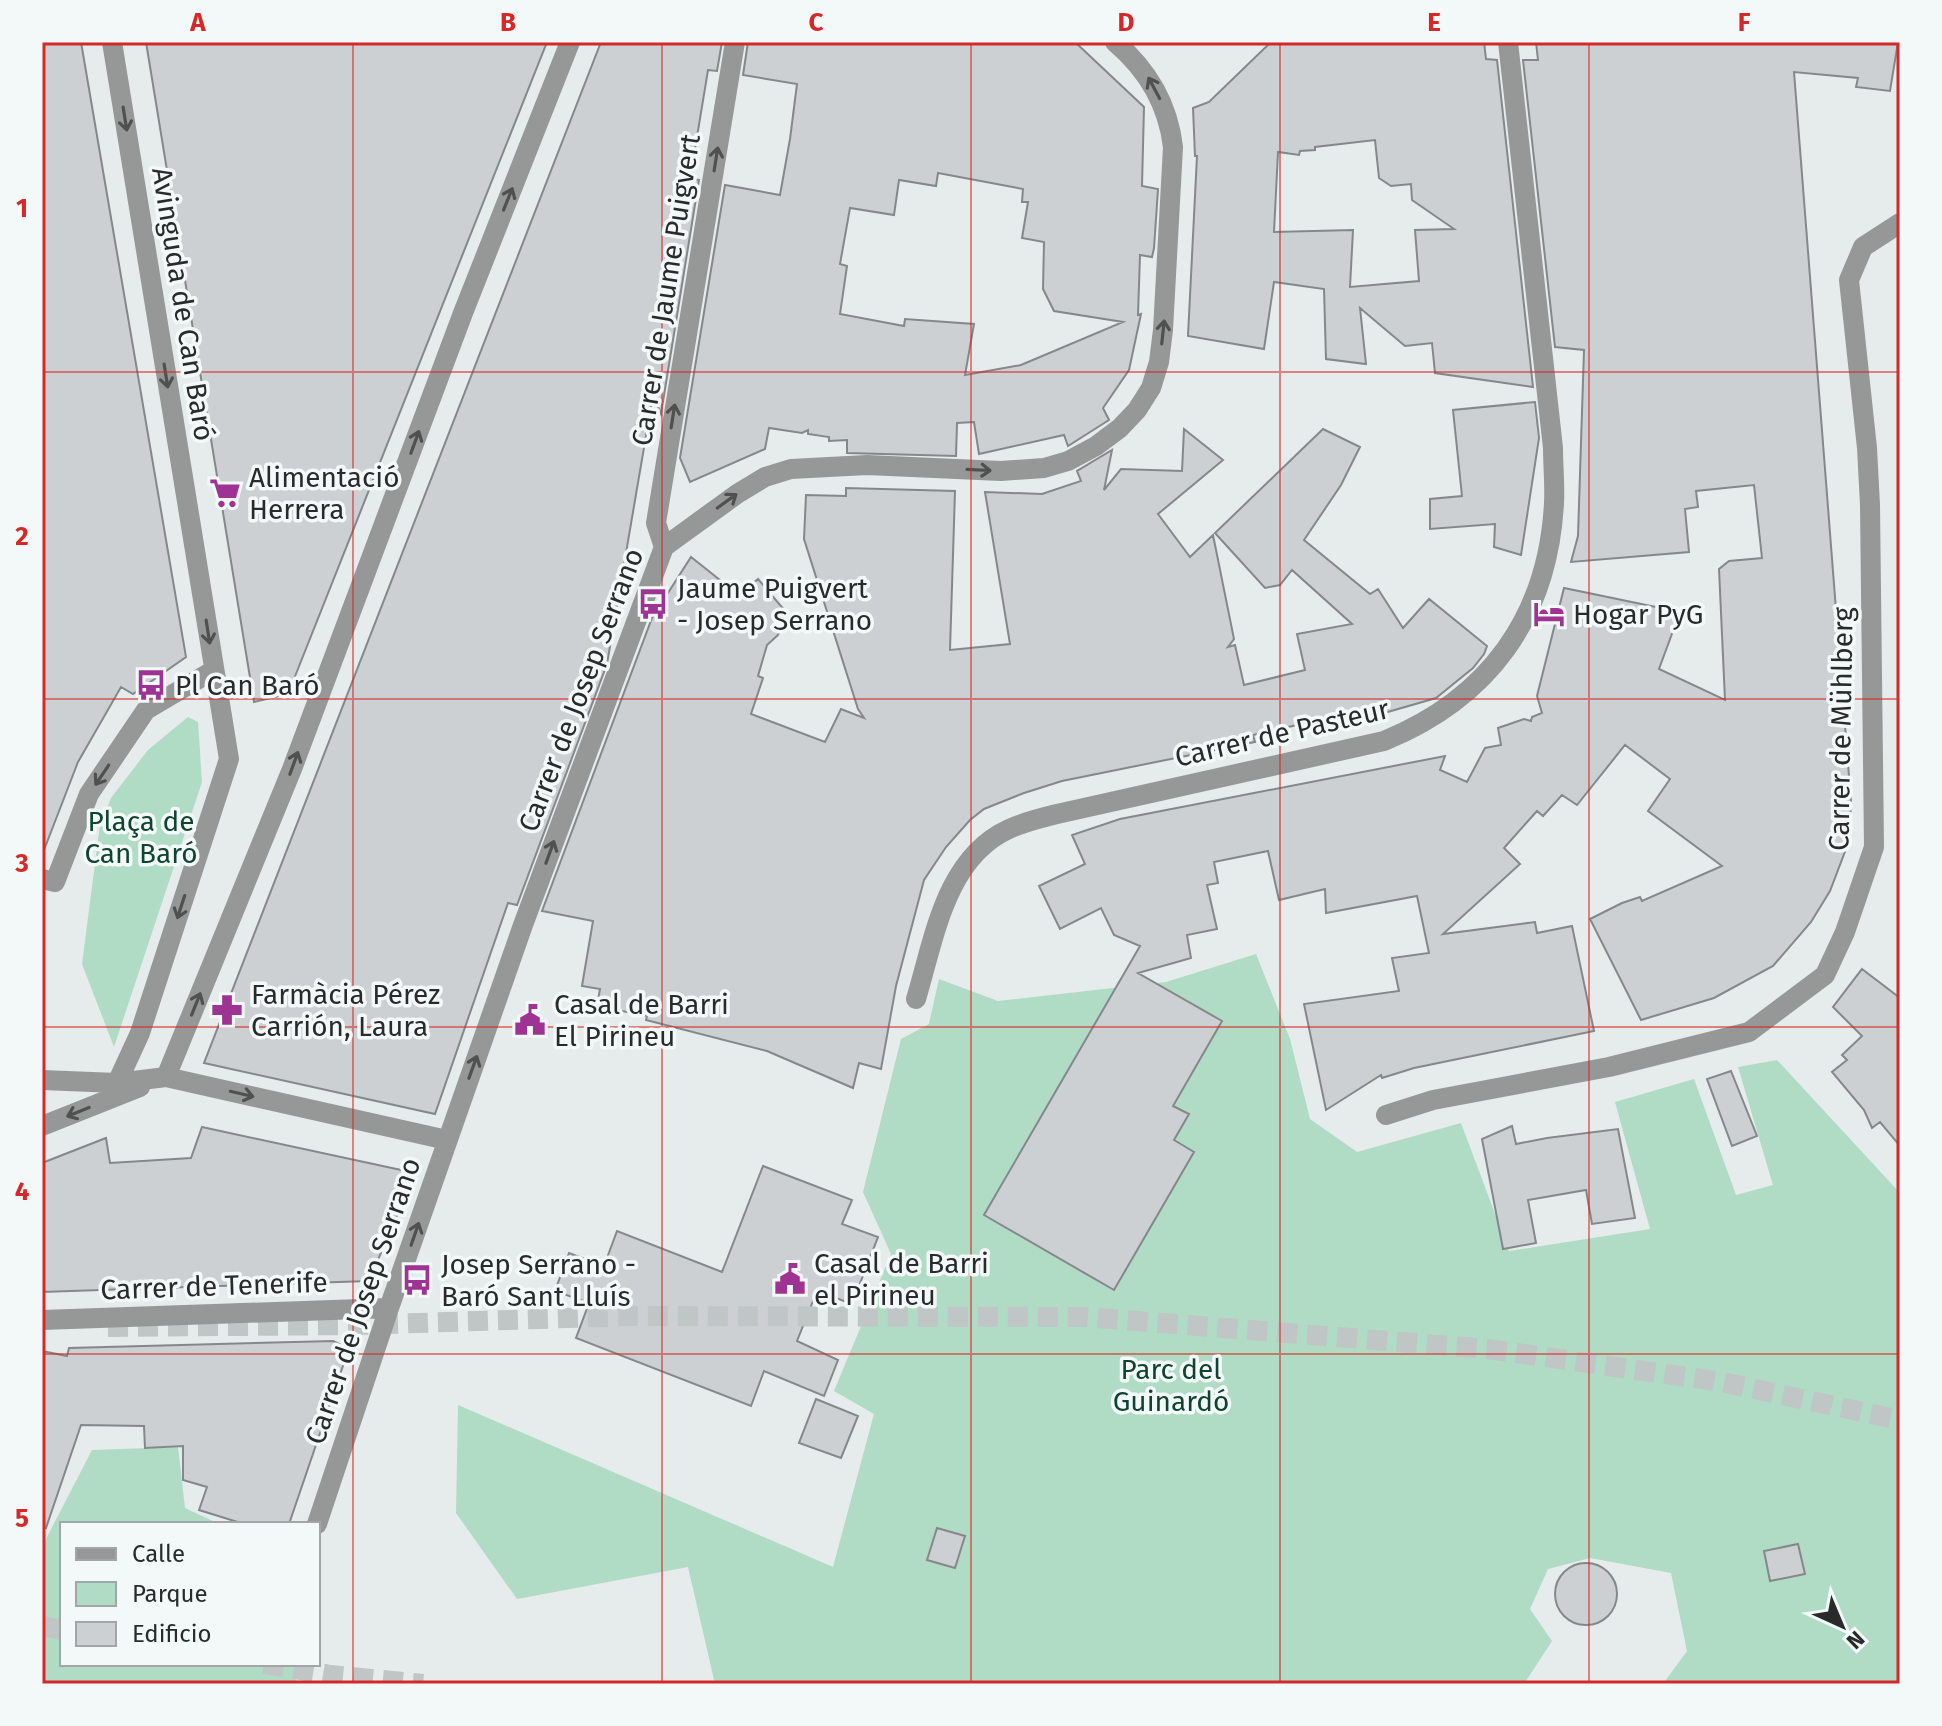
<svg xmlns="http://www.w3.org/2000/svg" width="1942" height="1726" viewBox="0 0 1942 1726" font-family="'Fira Sans',sans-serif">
  <rect width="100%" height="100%" fill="#e6ebec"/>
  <!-- green -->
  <path fill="#b0dbc5" d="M188,717L198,722L202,782L114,1047L82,964L100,825L111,798L148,750Z
    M1256,954L1290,1039L1310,1119L1357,1152L1461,1123L1509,1251L1650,1229L1615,1102L1694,1079L1736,1195L1773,1185L1738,1067L1777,1060L1900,1193L1898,1684H1663L1687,1651L1671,1573L1590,1558L1548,1569L1530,1609L1552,1641L1524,1684H715L688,1567L517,1599L456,1513L458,1405L833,1567L874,1414L834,1391L891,1254L863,1192L901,1039L929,1024L939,979L998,1001L1166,982Z
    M178,1447L185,1508L219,1524H62V1664H293L297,1684H42V1541L46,1539L92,1450Z"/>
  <!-- building -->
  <path fill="#cdd0d3" stroke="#85888b" stroke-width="2" fill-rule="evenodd" d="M42,42H81L186,657L133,694L121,687L78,762L44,850Z
    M146,42H547L288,694L254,702Z
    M601,42H722L717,71L708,70L690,179L699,180L661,414L653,395L607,664L517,905L508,903L435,1114L204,1063Z
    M748,42H1075L1144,107L1142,186L1158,189L1154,248L1152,257L1140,255L1138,315L1141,314L1129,370L1103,408L1109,420L1068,446L1064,435L979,454L974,422L957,423L956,456L847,453V440L829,441V437L808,434V430L802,433L769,428L765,449L690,482L680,458L725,185L780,195L790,139L797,84L743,75ZM938,173L1023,189L1022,202H1028L1022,238L1044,242L1043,289L1054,311L1123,322L1021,365L965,375L974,324L905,319L904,326L840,314L847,266L840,264L850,208L894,215L899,180L936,186Z
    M1271,42H1484L1486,59L1497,60L1533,387L1435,373L1432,343L1405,346L1360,308L1366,364L1326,359L1324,289L1274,282L1264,349L1188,336L1197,156H1195L1193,108L1209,102ZM1375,140L1379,178L1391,186L1411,184L1412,200L1454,229L1415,230L1419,281L1350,287L1353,230L1274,232L1278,152L1299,155L1300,151L1315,150V147Z
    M1536,42H1898L1890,91L1856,87L1858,78L1794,72L1851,802L1849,841L1830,891L1811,922L1773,966L1714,998L1641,1020L1590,919L1622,903L1640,897L1642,901L1722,866L1648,811L1670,779L1625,745L1577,805L1562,795L1543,816L1537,811L1504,848L1520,864L1443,934L1535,922L1537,933L1572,926L1594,1031L1414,1068L1382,1078L1381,1075L1326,1110L1304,1004L1399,991L1392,958L1429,953L1417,896L1326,913L1325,889L1279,900L1268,851L1214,862L1218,883L1207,885L1217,929L1187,935L1191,958L1138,973L1222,1021L1173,1106L1189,1114L1174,1140L1194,1152L1114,1290L984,1215L1140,946L1114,935L1101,908L1060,929L1039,886L1085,864L1072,835L1120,819L1445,756L1440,770L1467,782L1485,748L1501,745L1498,728L1524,719L1531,721L1532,717L1542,713L1537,696L1564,588L1680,612L1659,669L1725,700L1719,569L1729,561L1762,558L1754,485L1696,491L1698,507L1685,509L1689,552L1571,562L1578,536L1584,350L1555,347L1523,60H1538Z
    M1535,402L1539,438L1521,555L1494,547L1495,524L1430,529V499L1462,496L1453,410Z
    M1184,429L1223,460L1158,514L1190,557L1213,535L1234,639L1228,647L1235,645L1244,685L1305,670L1297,634L1352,624L1292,570L1280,585L1265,588L1215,533L1323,429L1360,447L1341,485L1304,540L1370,594L1378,589L1403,628L1429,599L1487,646L1484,654L1473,668L1436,698L1336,727L1321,729L1319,720L1253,735L1255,742L1062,781L1024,793L984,809L970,820L946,847L924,880L896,986L881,1069L859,1063L853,1088L767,1051L646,1020L647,1016L597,1006L600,989L582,986L593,921L542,911L652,618L691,557L735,592L743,585L750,586L758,579L786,612L778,635L767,645L758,676L763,678L751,714L825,742L841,709L864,718L858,709L804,539L806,495L846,496V488L955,491L950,650L1010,644L985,492L1042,494L1081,481L1077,471L1112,450L1104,490L1121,469L1182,471Z
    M1862,969L1900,998V1146L1880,1122L1872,1128L1864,1110L1832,1072L1847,1060L1842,1055L1862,1036L1833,1007Z
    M1731,1071L1757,1136L1732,1146L1707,1079Z
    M1512,1126L1516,1144L1547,1138L1618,1129L1635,1218L1592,1224L1586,1190L1528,1200L1536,1243L1503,1249L1482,1139Z
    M202,1127L415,1173L369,1281L42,1292V1163L106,1138L110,1163L191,1158Z
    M763,1166L852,1200L842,1224L878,1237L852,1304L817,1291L797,1341L838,1360L824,1396L764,1371L751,1406L576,1338L589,1303L555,1291L569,1253L604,1266L617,1231L722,1272Z
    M333,1341L343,1346L346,1357L289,1524H244L199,1510L207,1487L183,1480V1446L145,1448L144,1426L81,1425L46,1528L42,1527V1351L67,1356L69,1348Z
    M816,1399L858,1416L841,1458L799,1443Z
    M937,1528L965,1536L955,1568L927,1560Z
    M1798,1544L1805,1574L1770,1581L1764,1551Z
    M1555 1594a31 31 0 1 1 62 0a31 31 0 1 1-62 0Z"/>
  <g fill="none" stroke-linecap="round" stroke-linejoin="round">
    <!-- major-tunnel -->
    <path stroke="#c0c5c5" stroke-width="20" stroke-dasharray="20 10" stroke-linecap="butt" d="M108,1327L358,1325L629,1316L1086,1317L1488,1349L1722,1382L1900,1420
      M42,1626L62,1630
      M264,1664L331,1675L423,1684"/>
    <!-- minor -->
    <path stroke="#969898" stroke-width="20" d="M112,42L229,759L140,1033L117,1083
      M664,547L656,523L735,42
      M42,879L55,882L89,794L146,710L214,670
      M916,999C934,940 945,858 1009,829C1024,822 1041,818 1057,814L1384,741C1489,698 1548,617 1554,503C1555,485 1553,466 1553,448L1508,42
      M166,1077L292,769L463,313L570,42
      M42,1080L117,1083L166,1077L447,1140
      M1386,1115L1433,1100L1609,1067L1749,1032L1825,975L1845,932L1874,847L1870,505L1867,448L1849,280L1863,247L1900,223
      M42,1126L140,1087
      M42,1320L389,1308
      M317,1524L389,1308L523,925L664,547L737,494L765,477L791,469L867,465L1001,471L1044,468L1068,461L1096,446L1120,428L1137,410L1151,388L1159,362L1163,330L1173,147C1168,104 1148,70 1115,42"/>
  </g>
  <!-- one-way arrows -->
  <defs><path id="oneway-shaft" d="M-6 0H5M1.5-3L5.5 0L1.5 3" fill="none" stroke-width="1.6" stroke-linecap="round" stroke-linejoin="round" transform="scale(2)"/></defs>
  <g stroke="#4f5151">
    <use href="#oneway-shaft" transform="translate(1154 88) rotate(-118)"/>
    <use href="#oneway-shaft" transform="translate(125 119) rotate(81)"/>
    <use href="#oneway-shaft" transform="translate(716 159) rotate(-81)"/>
    <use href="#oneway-shaft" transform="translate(508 199) rotate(-68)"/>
    <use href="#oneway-shaft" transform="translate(1163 332) rotate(-84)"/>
    <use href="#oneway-shaft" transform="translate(166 376) rotate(81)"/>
    <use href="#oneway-shaft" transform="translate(673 416) rotate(-81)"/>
    <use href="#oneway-shaft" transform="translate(415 442) rotate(-70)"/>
    <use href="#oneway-shaft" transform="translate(979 470) rotate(3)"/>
    <use href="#oneway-shaft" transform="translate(727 501) rotate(-36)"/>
    <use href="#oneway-shaft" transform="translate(208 632) rotate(81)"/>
    <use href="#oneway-shaft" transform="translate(294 763) rotate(-70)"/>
    <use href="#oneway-shaft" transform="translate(102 775) rotate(124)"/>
    <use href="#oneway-shaft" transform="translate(550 852) rotate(-70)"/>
    <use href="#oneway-shaft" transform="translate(181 907) rotate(108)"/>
    <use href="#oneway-shaft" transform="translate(196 1004) rotate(-68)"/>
    <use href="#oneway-shaft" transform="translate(473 1067) rotate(-70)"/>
    <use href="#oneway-shaft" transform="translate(242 1094) rotate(13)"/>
    <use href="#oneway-shaft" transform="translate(78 1112) rotate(158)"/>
    <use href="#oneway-shaft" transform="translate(415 1234) rotate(-71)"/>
  </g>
  <!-- grid -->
  <path fill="none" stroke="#d62828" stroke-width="2" stroke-opacity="0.55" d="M353,42V1684M662,42V1684M971,42V1684M1280,42V1684M1589,42V1684M42,372H1900M42,699H1900M42,1027H1900M42,1354H1900"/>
  <!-- icons -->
  <defs>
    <symbol id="supermarket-bare" viewBox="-9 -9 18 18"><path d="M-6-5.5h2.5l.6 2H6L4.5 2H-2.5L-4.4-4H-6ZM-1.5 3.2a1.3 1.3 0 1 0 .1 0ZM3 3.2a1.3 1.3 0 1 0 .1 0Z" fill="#9f3393" stroke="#f3f8f9" stroke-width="2.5" paint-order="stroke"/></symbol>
    <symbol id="bus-bare" viewBox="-9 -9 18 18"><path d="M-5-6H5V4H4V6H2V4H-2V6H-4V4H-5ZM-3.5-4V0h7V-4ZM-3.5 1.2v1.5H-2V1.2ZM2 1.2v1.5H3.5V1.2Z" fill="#9f3393" stroke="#f3f8f9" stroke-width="2.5" paint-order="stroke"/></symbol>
    <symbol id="hotel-bare" viewBox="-9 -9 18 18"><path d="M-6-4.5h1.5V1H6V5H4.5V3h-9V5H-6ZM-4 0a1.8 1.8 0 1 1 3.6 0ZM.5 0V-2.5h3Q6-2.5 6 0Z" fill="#9f3393" stroke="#f3f8f9" stroke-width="2.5" paint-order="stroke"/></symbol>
    <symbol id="pharmacy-bare" viewBox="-9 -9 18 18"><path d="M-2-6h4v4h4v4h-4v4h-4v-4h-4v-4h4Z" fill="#9f3393" stroke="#f3f8f9" stroke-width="2.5" paint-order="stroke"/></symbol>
    <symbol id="civic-bare" viewBox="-9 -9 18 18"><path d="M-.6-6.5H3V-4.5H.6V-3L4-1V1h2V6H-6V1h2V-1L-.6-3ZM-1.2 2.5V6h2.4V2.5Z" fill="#9f3393" stroke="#f3f8f9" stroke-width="2.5" paint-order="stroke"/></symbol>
  </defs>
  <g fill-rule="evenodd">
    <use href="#supermarket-bare" x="203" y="471" width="44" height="44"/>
    <use href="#bus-bare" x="631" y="582" width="44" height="44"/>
    <use href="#hotel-bare" x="1527" y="592" width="44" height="44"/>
    <use href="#bus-bare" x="129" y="663" width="44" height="44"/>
    <use href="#pharmacy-bare" x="205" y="988" width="44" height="44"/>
    <use href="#civic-bare" x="508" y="998" width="44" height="44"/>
    <use href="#civic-bare" x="768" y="1257" width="44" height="44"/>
    <use href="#bus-bare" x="395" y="1258" width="44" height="44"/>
  </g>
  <g text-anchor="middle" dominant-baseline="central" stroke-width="7" stroke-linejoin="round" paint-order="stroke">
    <!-- street labels -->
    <g font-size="28" fill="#292b2b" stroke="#f3f8f9">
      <text transform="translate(666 290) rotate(-81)">Carrer de Jaume Puigvert</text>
      <text transform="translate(183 304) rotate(81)">Avinguda de Can Baró</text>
      <text transform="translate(581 690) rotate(-69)">Carrer de Josep Serrano</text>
      <text transform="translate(1841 729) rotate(-89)">Carrer de Mühlberg</text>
      <text transform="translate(1282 733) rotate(-13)">Carrer de Pasteur</text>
      <text transform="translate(214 1286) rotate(-2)">Carrer de Tenerife</text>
      <text transform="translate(363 1301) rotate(-71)">Carrer de Josep Serrano</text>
    </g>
    <!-- poi labels -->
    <g font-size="28" fill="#292b2b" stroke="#f3f8f9" text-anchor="start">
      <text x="249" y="477">Alimentació<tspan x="249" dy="32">Herrera</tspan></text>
      <text x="677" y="588">Jaume Puigvert<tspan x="677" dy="32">- Josep Serrano</tspan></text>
      <text x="1573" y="614">Hogar PyG</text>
      <text x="175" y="685">Pl Can Baró</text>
      <text x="251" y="994">Farmàcia Pérez<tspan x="251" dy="32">Carrión, Laura</tspan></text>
      <text x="554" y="1004">Casal de Barri<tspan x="554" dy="32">El Pirineu</tspan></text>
      <text x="814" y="1263">Casal de Barri<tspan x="814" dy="32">el Pirineu</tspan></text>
      <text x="441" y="1264">Josep Serrano -<tspan x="441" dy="32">Baró Sant Lluís</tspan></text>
    </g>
    <!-- park labels -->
    <g font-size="28" fill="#0f442f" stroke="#f3f8f9">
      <text x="141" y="821">Plaça de<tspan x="141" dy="32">Can Baró</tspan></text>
      <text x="1171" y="1369">Parc del<tspan x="1171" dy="32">Guinardó</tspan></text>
    </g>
  </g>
  <!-- border -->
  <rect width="1942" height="1726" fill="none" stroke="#f3f8f9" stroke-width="88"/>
  <!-- legend -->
  <rect x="60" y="1522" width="260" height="144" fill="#f3f8f9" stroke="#a2a6a7" stroke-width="2"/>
  <rect x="76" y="1548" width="40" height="12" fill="#969898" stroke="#a2a6a7" stroke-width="2"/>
  <text x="132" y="1562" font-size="24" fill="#292b2b">Calle</text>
  <rect x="76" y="1582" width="40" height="24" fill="#b0dbc5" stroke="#a2a6a7" stroke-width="2"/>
  <text x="132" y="1602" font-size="24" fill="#292b2b">Parque</text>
  <rect x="76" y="1622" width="40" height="24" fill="#cdd0d3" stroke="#a2a6a7" stroke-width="2"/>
  <text x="132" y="1642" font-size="24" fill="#292b2b">Edificio</text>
  <!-- north arrow -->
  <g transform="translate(1842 1626) rotate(136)" stroke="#f3f8f9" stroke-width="6" paint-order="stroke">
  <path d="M0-6L14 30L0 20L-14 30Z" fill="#292b2b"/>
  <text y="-12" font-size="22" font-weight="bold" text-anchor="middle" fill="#292b2b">N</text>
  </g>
  <rect x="44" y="44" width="1854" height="1638" fill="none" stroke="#d62828" stroke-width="3"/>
  <g font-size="26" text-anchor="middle" font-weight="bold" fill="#d62828">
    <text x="198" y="31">A</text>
    <text x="508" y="31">B</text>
    <text x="816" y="31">C</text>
    <text x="1126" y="31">D</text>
    <text x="1434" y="31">E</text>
    <text x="1744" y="31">F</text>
    <text x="22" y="217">1</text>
    <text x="22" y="545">2</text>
    <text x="22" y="872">3</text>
    <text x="22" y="1200">4</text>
    <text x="22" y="1527">5</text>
  </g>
</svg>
